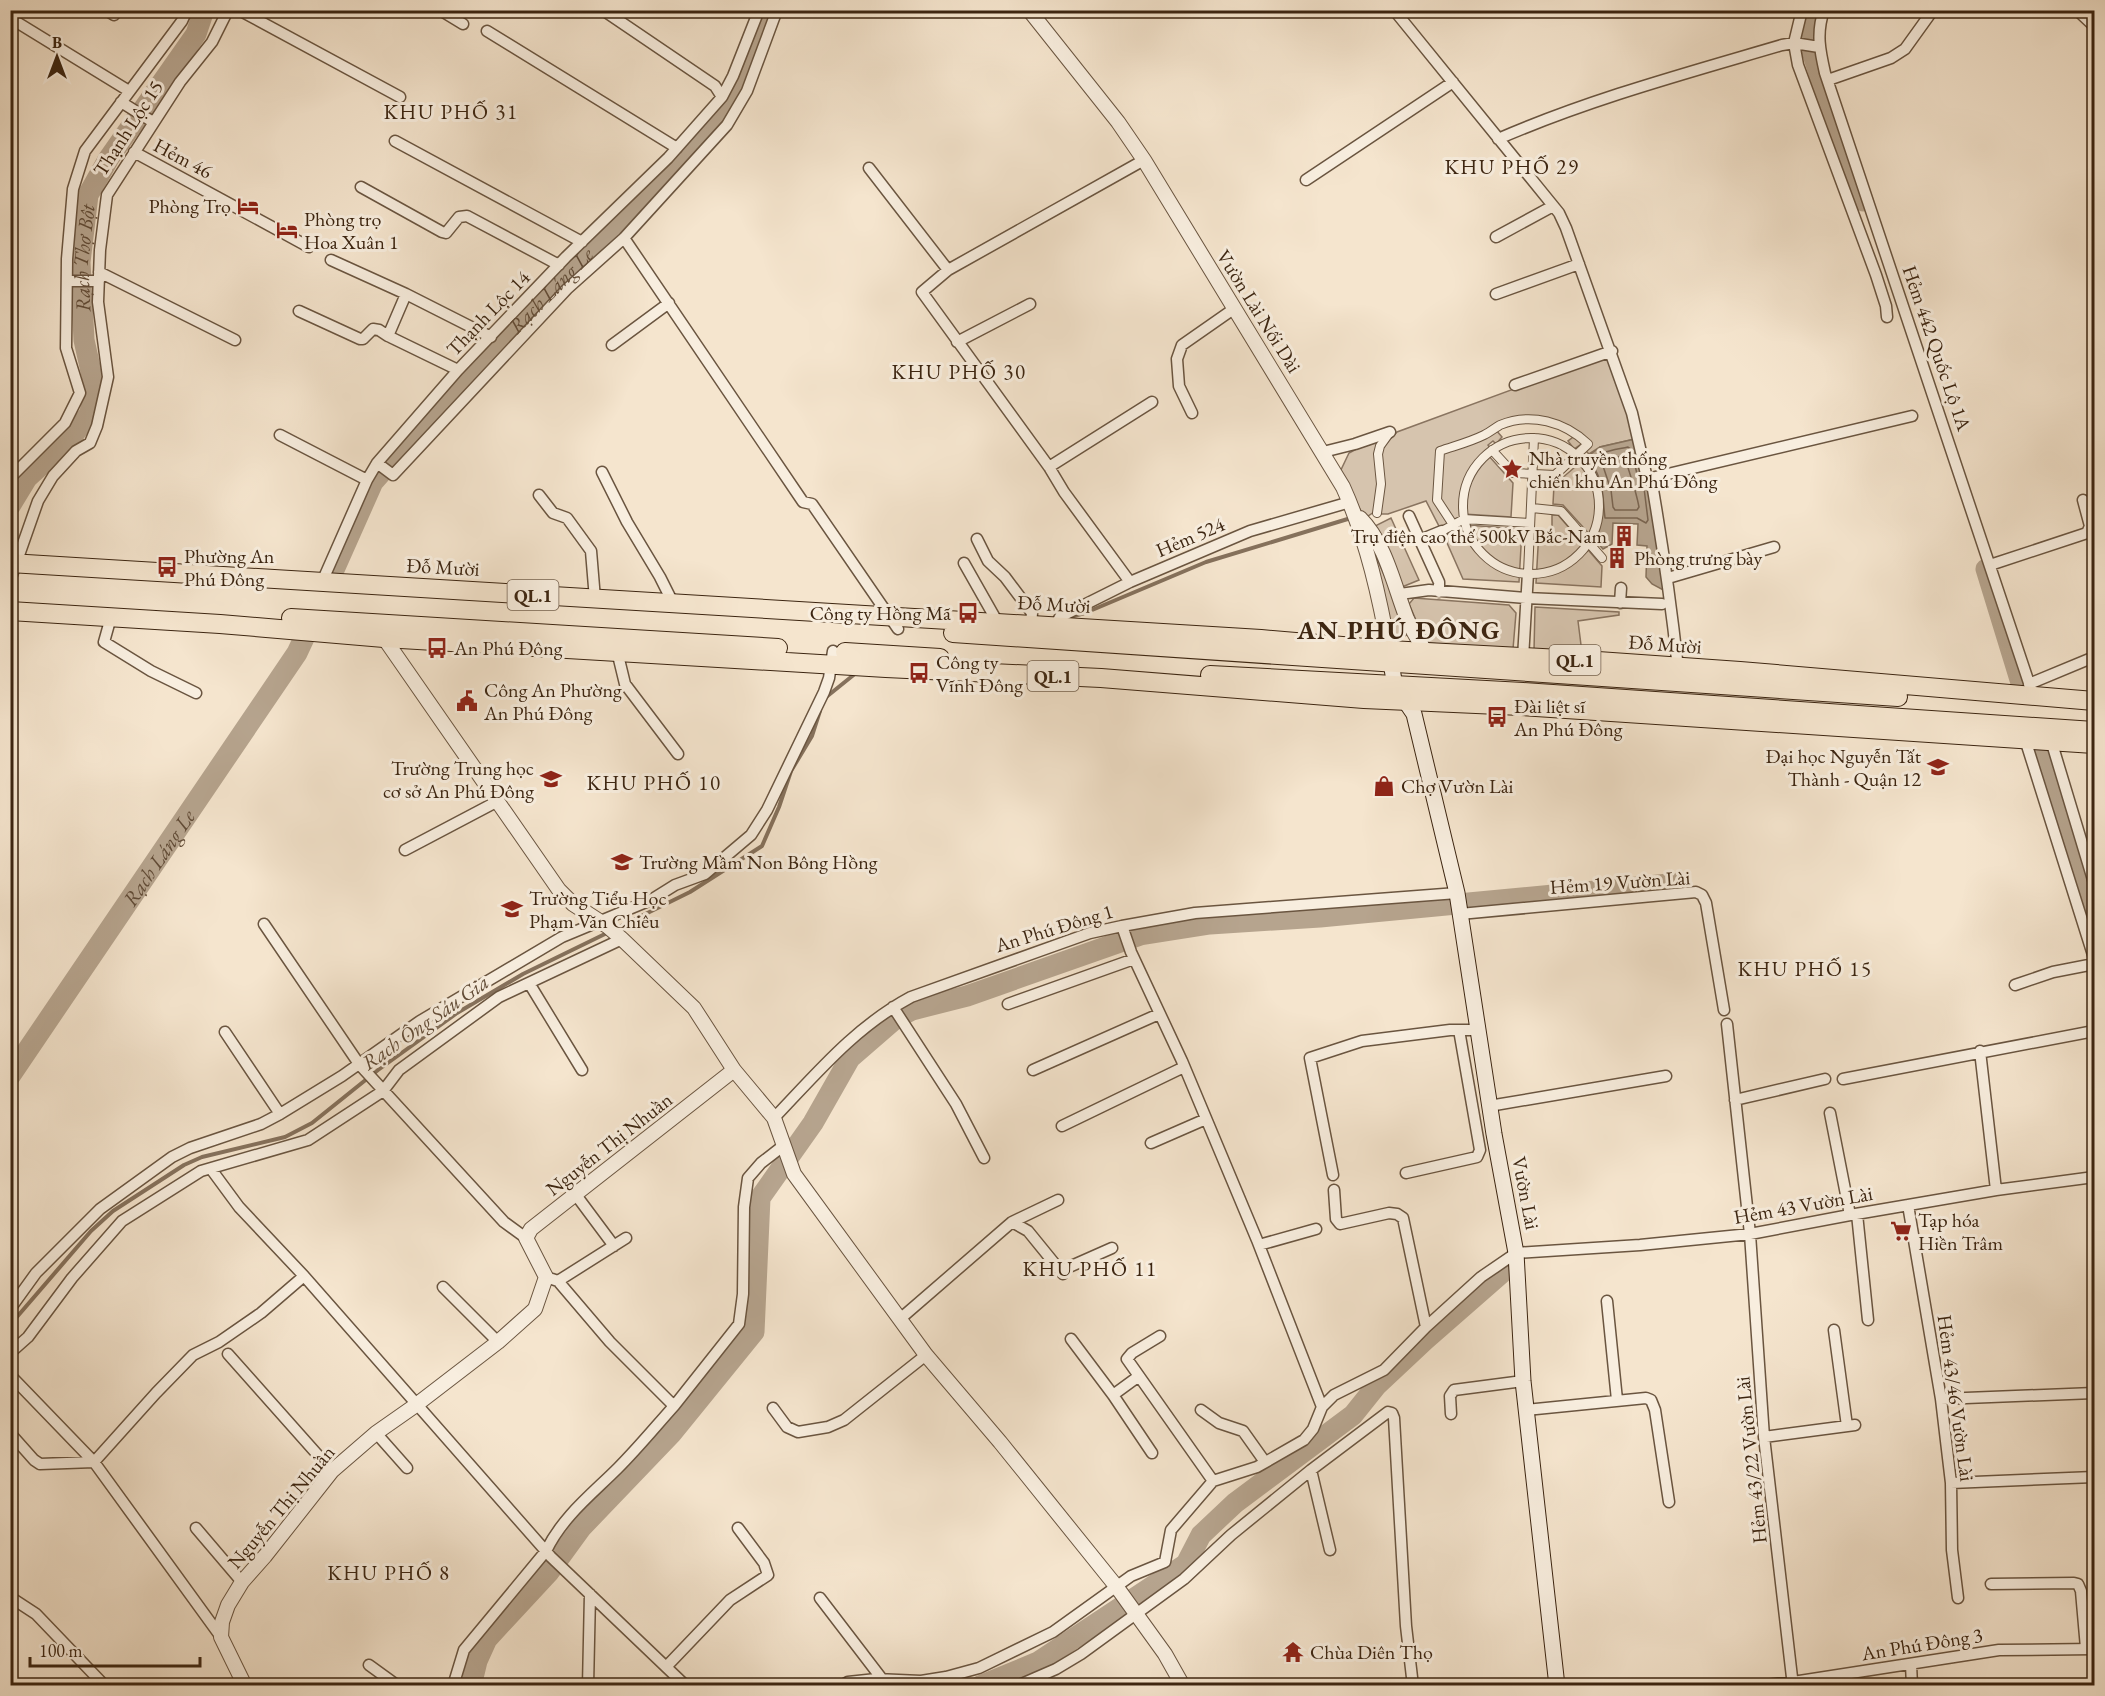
<svg xmlns="http://www.w3.org/2000/svg" width="2105" height="1696" viewBox="0 0 2105 1696" font-family="'EB Garamond',serif">
  <rect width="100%" height="100%" fill="#f5e5ce"/>
  <filter id="stains"><feTurbulence type="fractalNoise" baseFrequency=".00333" numOctaves="4"/><feColorMatrix values="0 0 0 0 .2 0 0 0 0 .09 0 0 0 0 .02 0 0 0 .5 -.17"/></filter>
  <radialGradient id="worn" r=".72"><stop offset=".6" stop-color="#630" stop-opacity="0"/><stop offset="1" stop-color="#630" stop-opacity=".3"/></radialGradient>
  <!-- green -->
  <path fill="#d6c4ae" stroke="#897460" stroke-width="1.5" d="M1609,354L1635,439L1600,447L1589,454L1580,445L1574,449L1568,441L1577,434L1568,428L1520,420L1496,430L1502,437L1496,444L1493,441L1488,445L1492,450L1488,455L1513,483L1511,517L1464,514V519L1440,528L1426,501L1388,514H1381L1382,448L1397,432Z
    M1377,438L1383,441L1379,485L1374,512L1368,516H1364L1339,474L1349,453Z
    M1582,461C1600,483 1604,510 1592,537L1563,505L1553,504L1554,485Z
    M1552,515H1558L1602,566L1601,587L1536,583L1539,530H1552Z
    M1391,518L1419,580L1402,587L1375,526Z
    M1466,525L1522,529L1519,582L1463,579L1444,536Z
    M1370,543L1410,634L1392,640Z
    M1414,598L1509,605L1516,613L1513,649L1426,643L1409,604Z
    M1535,607L1619,612V615L1578,621L1582,653L1534,651Z"/>
  <!-- water -->
  <path fill="#b6a48e" stroke="#85715c" stroke-width="1.5" d="M1635,439L1649,485L1665,591L1652,584L1646,577L1647,546L1637,545L1638,524L1613,523L1612,544L1603,549L1592,537C1604,510 1600,483 1582,461L1600,447Z"/>
  <g fill="none" stroke-linecap="round" stroke-linejoin="round">
    <!-- shore -->
    <path stroke="#796450" stroke-width="1.5" d="M1628,447L1631,449L1638,478L1644,488L1648,520L1646,523L1637,518H1605C1602,494 1605,485 1591,462C1598,451 1615,450 1628,447Z
      M1622,456L1625,458C1630,475 1636,490 1639,507L1637,510H1615L1613,507L1611,490L1602,463L1605,460Z"/>
    <!-- stream -->
    <path stroke="#85715c" stroke-width="4" d="M1070,617L1085,613L1206,562L1351,518
      M825,698L856,673
      M615,929L690,892L762,846L779,807L791,771L812,736L820,711
      M10,1325L91,1231L113,1211L184,1165L202,1157L285,1137L312,1123L378,1070L457,1013L523,974L609,932"/>
    <!-- river -->
    <g stroke="#b6a48e" stroke-width="21">
      <path d="M1809,10L1806,23L1811,48L1833,119L1863,201"/>
      <path id="s1" d="M10,506L27,478L71,438L90,413L94,385L84,340L80,262L88,195L109,158L196,34L204,10"/>
      <path d="M1986,569L2021,683"/>
      <path id="s2" d="M333,572L373,482L471,371L722,114L744,76L768,10"/>
      <path d="M2039,743L2094,918"/>
      <path id="s3" d="M10,1076L297,653L304,638"/>
      <path d="M471,1686L477,1661L487,1639L549,1572L581,1528L672,1433L754,1332L760,1198L813,1123L850,1058L895,1019L912,1010L967,996L1140,935L1210,924L1320,917L1679,883"/>
      <path d="M980,1686L1038,1662L1186,1564L1201,1535L1235,1503L1353,1415L1377,1385L1425,1340L1505,1270"/>
    </g>
    <defs>
      <path id="pedestrian" d="M1463 506a68 68 0 1 1 136 0a68 68 0 1 1-136 0Z
        M1532,508L1561,511L1602,558
        M1377,513L1381,484L1378,454L1380,446L1390,432
        M1454,526L1437,500L1440,451C1454,446 1470,442 1484,435C1490,432 1495,428 1500,425C1531,412 1565,422 1588,444L1555,475L1513,473L1492,450
        M1442,531L1464,519L1530,523
        M1528,573L1534,438"/>
      <path id="minor" d="M106,10L114,15
        M239,10L400,97
        M440,10L463,24
        M1394,10L1559,213L1566,228L1632,413L1646,474L1651,478C1662,541 1671,604 1678,668
        M1802,10L1794,43L1798,65L1876,275L1886,306L1887,317
        M1824,10C1816,33 1820,51 1825,73L2033,695
        M2077,10L2094,26
        M10,18L129,91
        M487,31L677,148
        M1828,80L1891,58L1905,49L1933,10
        M722,97L733,76L759,10
        M121,102L153,122
        M1498,139C1590,99 1687,73 1782,45L1794,43L1819,47
        M395,141L582,242
        M134,152L309,247
        M869,168L948,270
        M1306,180L1453,82
        M361,187L442,232L446,233L459,217L467,216L559,265
        M1496,237L1553,206
        M624,238L803,502L812,504L898,629
        M331,260L406,294L491,337
        M99,272L235,340
        M67,281H99
        M406,294L388,336L458,370
        M1496,294L1579,264
        M299,311L360,339H363L373,329L379,330L388,336
        M957,342L1030,304
        M612,345L669,303
        M1515,385L1612,351
        M1192,413L1179,386L1177,359L1182,345L1235,308
        M280,435L367,480
        M1323,452L1355,444L1390,432
        M377,463L393,475L567,289L624,238L727,125L747,91L777,10
        M1049,467L1152,402
        M602,472L627,522L660,577L673,603
        M10,478L65,423L80,393L66,348L67,259L73,189L85,151L182,21L187,10
        M1651,478L1912,416
        M539,495L553,513L567,518L591,551L595,599
        M1409,516L1439,582V592
        M977,539L988,561L1005,577L1032,613L1031,625
        M1420,540L1442,531
        M964,563L998,623
        M1990,565L2087,533L2090,526L2083,500
        M12,575L38,501L53,476L76,451L90,443L97,426L108,377L98,302L100,250L107,195L180,82L212,42L228,10
        M1668,578L1774,547
        M322,582L367,480L377,463L458,370L566,257L668,158L722,97L715,86L603,10
        M1130,582L1064,492L1049,467L922,292L948,270L1144,160
        M1400,594L1429,590L1526,598L1662,604
        M1620,603L1621,588
        M111,617L104,642L151,671L196,693
        M1055,626L1060,617L1130,582L1250,531L1350,502
        M617,651L625,684L678,754
        M1523,658L1528,573
        M2029,684L2094,657
        M2024,736L2094,958
        M2050,737L2094,883
        M405,850L498,801
        M1460,914L1696,892L1702,895L1706,903L1724,1010
        M264,924L359,1064L504,1222L526,1238
        M1122,926L1131,952L1182,1061L1257,1240L1322,1407
        M529,983L582,1070
        M2015,985L2053,972L2094,964
        M1008,1004L1134,959
        M893,1007L956,1104L984,1158
        M1727,1024L1750,1234L1764,1437L1793,1686
        M225,1032L280,1114
        M1980,1051L1996,1190
        M1033,1070L1159,1014
        M1843,1079L2094,1031
        M1735,1100L1825,1079
        M1489,1106L1666,1076
        M1830,1113L1850,1215
        M774,1118C817,1073 855,1027 911,997L1090,933L1122,926L1195,913L1457,893
        M1062,1126L1184,1067
        M1151,1143L1206,1119
        M211,1169L239,1207L304,1276L551,1557L686,1686
        M1406,1173L1477,1157L1480,1150L1459,1030
        M1333,1175L1310,1058L1362,1041L1450,1030H1478
        M1334,1190L1336,1219L1340,1224L1389,1213L1397,1214L1403,1218L1426,1327
        M576,1195L614,1246
        M1908,1205L1941,1399L1951,1483L1952,1550L1958,1598
        M1857,1214L1868,1320
        M1012,1222L1028,1231L1063,1274
        M1259,1245L1316,1229
        M1060,1271L1112,1248
        M552,1279L558,1281L626,1238
        M443,1287L498,1342
        M1607,1301L1617,1400
        M10,1309L36,1273L100,1209L172,1157L190,1148L261,1124L280,1114L342,1076L420,1021L562,937L651,900L675,885L705,874L751,835L767,810L824,692L829,678L833,651
        M900,1319L1012,1222L1058,1200
        M1834,1330L1847,1426
        M1160,1336L1132,1353L1127,1359L1213,1481
        M1071,1339L1113,1395L1139,1376
        M10,1353L28,1337L72,1278L122,1221L201,1171L308,1140L383,1091L399,1070L499,997L622,939
        M228,1354L332,1471
        M10,1375L94,1462L221,1637
        M1113,1395L1152,1453
        M1941,1399L2094,1393
        M674,1406L739,1324L743,1294L744,1207L748,1178L761,1163L783,1146
        M773,1408L787,1427L798,1432L828,1427L844,1420L926,1355
        M1201,1410L1219,1423L1243,1431L1265,1462
        M1526,1410L1646,1398L1651,1400L1655,1410L1669,1502
        M1451,1414L1450,1396L1454,1390L1523,1381
        M10,1433L34,1460L40,1464L94,1462L156,1393L193,1355L219,1342L261,1313L304,1276
        M376,1433L407,1468
        M1764,1437L1855,1425
        M1311,1470L1330,1550
        M1951,1483L2094,1477
        M196,1528L242,1582
        M1991,1584L2074,1583L2078,1584L2081,1591L2086,1648
        M10,1597L36,1614L105,1686
        M820,1598L882,1679
        M1911,1664L1912,1686
        M369,1665L398,1686
        M666,1667L730,1600L768,1575L764,1563L738,1528
        M453,1686L464,1650L546,1551C563,1516 592,1494 618,1468C638,1448 656,1426 674,1406L610,1342L558,1281
        M588,1686L590,1594
        M841,1686L848,1682L876,1679L921,1681L946,1677L979,1668L1053,1632L1131,1576L1165,1562L1171,1530L1213,1481L1257,1467L1304,1440L1313,1429L1322,1407L1334,1395L1384,1370L1426,1327L1481,1277L1516,1253L1640,1245L1750,1234L1850,1215L1996,1190L2094,1177
        M1017,1686L1056,1669L1081,1654L1184,1579L1231,1535L1311,1470L1388,1412L1392,1413L1394,1418L1406,1626L1413,1686
        M1756,1686L1793,1682L1999,1650L2094,1649"/>
      <path id="tertiary" d="M1029,10L1118,122L1144,160L1343,487C1367,540 1380,599 1390,656
        M1360,518C1386,544 1394,586 1407,619C1412,630 1419,641 1425,651L1421,659
        M383,631L384,638L559,890L573,904L607,926L622,939L694,1008L734,1070L774,1118L794,1174L926,1355L1000,1442L1116,1586L1165,1654L1183,1686
        M245,1686L221,1637L222,1622L228,1605L242,1582L265,1556L332,1471L376,1433L416,1405L498,1342L535,1309L546,1277L526,1238L531,1229L734,1070"/>
      <path id="secondary" d="M1391,663L1395,686L1414,714L1457,893L1494,1134L1516,1253L1523,1381L1557,1686"/>
      <path id="trunk" d="M10,563L1261,639L1389,650L1598,661L1740,671L2094,701
        M10,611L220,624L384,638L886,668L1101,678L1364,699L1521,706L2094,744
        M291,618L778,648
        M953,633L1898,697
        M845,652L940,658
        M1210,675L1523,692L2094,731"/>
    </defs>
    <!-- pedestrian casing -->
    <use href="#pedestrian" stroke="#6a5540" stroke-width="10"/>
    <!-- minor casing -->
    <use href="#minor" stroke="#6a5540" stroke-width="13"/>
    <!-- tertiary casing -->
    <use href="#tertiary" stroke="#6a5540" stroke-width="16"/>
    <!-- secondary casing -->
    <use href="#secondary" stroke="#3c2511" stroke-width="17"/>
    <!-- trunk casing -->
    <use href="#trunk" stroke="#3c2511" stroke-width="20"/>
    <!-- pedestrian -->
    <use href="#pedestrian" stroke="#f8eedf" stroke-width="8"/>
    <!-- minor -->
    <use href="#minor" stroke="#f8eedf" stroke-width="10"/>
    <!-- tertiary -->
    <use href="#tertiary" stroke="#f8eedf" stroke-width="14"/>
    <!-- secondary -->
    <use href="#secondary" stroke="#f8eedf" stroke-width="15"/>
    <!-- trunk -->
    <use href="#trunk" stroke="#f5e5ce" stroke-width="18"/>
  </g>
  <!-- icons -->
  <defs>
    <symbol id="hotel-bare" viewBox="-9 -9 18 18"><path d="M-6-4.5h1.5V1H6V5H4.5V3h-9V5H-6ZM-4 0a1.8 1.8 0 1 1 3.6 0ZM.5 0V-2.5h3Q6-2.5 6 0Z" fill="#8f2418" stroke="#f8eedf" stroke-width="2.5" paint-order="stroke"/></symbol>
    <symbol id="sight-bare" viewBox="-9 -9 18 18"><path d="M0-6L1.8-2.2L6-1.7L2.9 1.2L3.7 5.4L0 3.3L-3.7 5.4L-2.9 1.2L-6-1.7L-1.8-2.2Z" fill="#8f2418" stroke="#f8eedf" stroke-width="2.5" paint-order="stroke"/></symbol>
    <symbol id="building-bare" viewBox="-9 -9 18 18"><path d="M-4-6H4V6H1V3H-1V6H-4ZM-2.5-4.3h1.7v1.8h-1.7ZM.8-4.3h1.7v1.8H.8ZM-2.5-1h1.7V.8h-1.7ZM.8-1h1.7V.8H.8Z" fill="#8f2418" stroke="#f8eedf" stroke-width="2.5" paint-order="stroke"/></symbol>
    <symbol id="bus-bare" viewBox="-9 -9 18 18"><path d="M-5-6H5V4H4V6H2V4H-2V6H-4V4H-5ZM-3.5-4V0h7V-4ZM-3.5 1.2v1.5H-2V1.2ZM2 1.2v1.5H3.5V1.2Z" fill="#8f2418" stroke="#f8eedf" stroke-width="2.5" paint-order="stroke"/></symbol>
    <symbol id="civic-bare" viewBox="-9 -9 18 18"><path d="M-.6-6.5H3V-4.5H.6V-3L4-1V1h2V6H-6V1h2V-1L-.6-3ZM-1.2 2.5V6h2.4V2.5Z" fill="#8f2418" stroke="#f8eedf" stroke-width="2.5" paint-order="stroke"/></symbol>
    <symbol id="university-bare" viewBox="-9 -9 18 18"><path d="M0-5L7-2L0 1L-7-2ZM-4 1L0 2.5L4 1V4Q0 6-4 4Z" fill="#8f2418" stroke="#f8eedf" stroke-width="2.5" paint-order="stroke"/></symbol>
    <symbol id="school-bare" viewBox="-9 -9 18 18"><path d="M0-5L7-2L0 1L-7-2ZM-4 1L0 2.5L4 1V4Q0 6-4 4Z" fill="#8f2418" stroke="#f8eedf" stroke-width="2.5" paint-order="stroke"/></symbol>
    <symbol id="shop-bare" viewBox="-9 -9 18 18"><path d="M-5-2.5h2.3a2.7 3.5 0 0 1 5.4 0H5L5.5 6h-11ZM-1.5-2.5h3a1.5 2.3 0 0 0-3 0Z" fill="#8f2418" stroke="#f8eedf" stroke-width="2.5" paint-order="stroke"/></symbol>
    <symbol id="supermarket-bare" viewBox="-9 -9 18 18"><path d="M-6-5.5h2.5l.6 2H6L4.5 2H-2.5L-4.4-4H-6ZM-1.5 3.2a1.3 1.3 0 1 0 .1 0ZM3 3.2a1.3 1.3 0 1 0 .1 0Z" fill="#8f2418" stroke="#f8eedf" stroke-width="2.5" paint-order="stroke"/></symbol>
    <symbol id="temple-bare" viewBox="-9 -9 18 18"><path d="M0-6L5-2H3V0L6.5 2.5H4V6H1.5V3h-3V6H-4V2.5H-6.5L-3 0V-2H-5Z" fill="#8f2418" stroke="#f8eedf" stroke-width="2.5" paint-order="stroke"/></symbol>
  </defs>
  <g fill-rule="evenodd">
    <use href="#hotel-bare" x="233" y="191" width="30" height="30"/>
    <use href="#hotel-bare" x="272" y="215" width="30" height="30"/>
    <use href="#sight-bare" x="1497" y="454" width="30" height="30"/>
    <use href="#building-bare" x="1609" y="521" width="30" height="30"/>
    <use href="#building-bare" x="1602" y="543" width="30" height="30"/>
    <use href="#bus-bare" x="152" y="552" width="30" height="30"/>
    <use href="#bus-bare" x="953" y="598" width="30" height="30"/>
    <use href="#bus-bare" x="422" y="633" width="30" height="30"/>
    <use href="#bus-bare" x="904" y="658" width="30" height="30"/>
    <use href="#civic-bare" x="452" y="686" width="30" height="30"/>
    <use href="#bus-bare" x="1482" y="702" width="30" height="30"/>
    <use href="#university-bare" x="1923" y="752" width="30" height="30"/>
    <use href="#school-bare" x="536" y="764" width="30" height="30"/>
    <use href="#shop-bare" x="1369" y="771" width="30" height="30"/>
    <use href="#school-bare" x="607" y="847" width="30" height="30"/>
    <use href="#school-bare" x="497" y="894" width="30" height="30"/>
    <use href="#supermarket-bare" x="1886" y="1216" width="30" height="30"/>
    <use href="#temple-bare" x="1278" y="1637" width="30" height="30"/>
  </g>
  <g text-anchor="middle" dominant-baseline="central" stroke-width="6" stroke-linejoin="round" paint-order="stroke">
    <!-- shield labels -->
    <g fill="#f8eedf" stroke="#74614f" stroke-width="1.5">
      <rect x="507.5" y="580" width="51" height="30" rx="4.5"/>
      <rect x="1549.5" y="645" width="51" height="30" rx="4.5"/>
      <rect x="1027.5" y="661" width="51" height="30" rx="4.5"/>
    </g>
    <g font-size="18" font-weight="bold" fill="#3c2511">
      <text x="533" y="595">QL.1</text>
      <text x="1575" y="660">QL.1</text>
      <text x="1053" y="676">QL.1</text>
    </g>
    <!-- street labels -->
    <g font-size="20" fill="#3c2511" stroke="#f8eedf">
      <text transform="translate(128 128) rotate(-57)">Thạnh Lộc 15</text>
      <text transform="translate(183 158) rotate(28)">Hẻm 46</text>
      <text transform="translate(1259 311) rotate(58)">Vườn Lài Nối Dài</text>
      <text transform="translate(488 313) rotate(-46)">Thạnh Lộc 14</text>
      <text transform="translate(1937 348) rotate(71)">Hẻm 442 Quốc Lộ 1A</text>
      <text transform="translate(1190 537) rotate(-23)">Hẻm 524</text>
      <text transform="translate(443 567) rotate(3)">Đỗ Mười</text>
      <text transform="translate(1054 604) rotate(3)">Đỗ Mười</text>
      <text transform="translate(1665 644) rotate(4)">Đỗ Mười</text>
      <text transform="translate(1620 882) rotate(-4)">Hẻm 19 Vườn Lài</text>
      <text transform="translate(1054 928) rotate(-17)">An Phú Đông 1</text>
      <text transform="translate(609 1144) rotate(-38)">Nguyễn Thị Nhuần</text>
      <text transform="translate(1526 1193) rotate(79)">Vườn Lài</text>
      <text transform="translate(1803 1205) rotate(-10)">Hẻm 43 Vườn Lài</text>
      <text transform="translate(1956 1398) rotate(82)">Hẻm 43/46 Vườn Lài</text>
      <text transform="translate(1751 1460) rotate(-96)">Hẻm 43/22 Vườn Lài</text>
      <text transform="translate(281 1507) rotate(-50)">Nguyễn Thị Nhuần</text>
      <text transform="translate(1922 1644) rotate(-9)">An Phú Đông 3</text>
    </g>
    <!-- poi labels -->
    <g font-size="20" fill="#3c2511" stroke="#f8eedf" text-anchor="start">
      <text x="231" y="206" text-anchor="end">Phòng Trọ</text>
      <text x="304" y="219">Phòng trọ<tspan x="304" dy="23">Hoa Xuân 1</tspan></text>
      <text x="1529" y="458">Nhà truyền thống<tspan x="1529" dy="23">chiến khu An Phú Đông</tspan></text>
      <text x="1607" y="536" text-anchor="end">Trụ điện cao thế 500kV Bắc-Nam</text>
      <text x="184" y="556">Phường An<tspan x="184" dy="23">Phú Đông</tspan></text>
      <text x="1634" y="558">Phòng trưng bày</text>
      <text x="951" y="613" text-anchor="end">Công ty Hồng Mã</text>
      <text x="454" y="648">An Phú Đông</text>
      <text x="936" y="662">Công ty<tspan x="936" dy="23">Vĩnh Đông</tspan></text>
      <text x="484" y="690">Công An Phường<tspan x="484" dy="23">An Phú Đông</tspan></text>
      <text x="1514" y="706">Đài liệt sĩ<tspan x="1514" dy="23">An Phú Đông</tspan></text>
      <text x="1921" y="756" text-anchor="end">Đại học Nguyễn Tất<tspan x="1921" dy="23">Thành - Quận 12</tspan></text>
      <text x="534" y="768" text-anchor="end">Trường Trung học<tspan x="534" dy="23">cơ sở An Phú Đông</tspan></text>
      <text x="1401" y="786">Chợ Vườn Lài</text>
      <text x="639" y="862">Trường Mầm Non Bông Hồng</text>
      <text x="529" y="898">Trường Tiểu Học<tspan x="529" dy="23">Phạm Văn Chiêu</tspan></text>
      <text x="1918" y="1220">Tạp hóa<tspan x="1918" dy="23">Hiền Trâm</tspan></text>
      <text x="1310" y="1652">Chùa Diên Thọ</text>
    </g>
    <!-- neighbourhood labels -->
    <g font-size="21" letter-spacing="1.5" fill="#3c2511" stroke="#f8eedf">
      <text x="451" y="111">KHU PHỐ 31</text>
      <text x="1512" y="166">KHU PHỐ 29</text>
      <text x="959" y="371">KHU PHỐ 30</text>
      <text x="654" y="782">KHU PHỐ 10</text>
      <text x="1805" y="968">KHU PHỐ 15</text>
      <text x="1090" y="1268">KHU PHỐ 11</text>
      <text x="389" y="1572">KHU PHỐ 8</text>
    </g>
    <!-- water labels -->
    <g font-size="21" font-style="italic" fill="#614b36" stroke="#f8eedf">
      <text stroke="none"><textPath href="#s1" startOffset="280">Rạch Thợ Bột</textPath></text>
      <text stroke="none"><textPath href="#s2" startOffset="360">Rạch Láng Le</textPath></text>
      <text stroke="none"><textPath href="#s3" startOffset="264">Rạch Láng Le</textPath></text>
      <text transform="translate(425 1022) rotate(-35)">Rạch Ông Sáu Gia</text>
    </g>
    <!-- district labels -->
    <g font-size="26" font-weight="bold" letter-spacing="1.5" fill="#3c2511" stroke="#f8eedf">
      <text x="1399" y="630">AN PHÚ ĐÔNG</text>
    </g>
  </g>
  <!-- margin -->
  <rect width="2105" height="1696" fill="none" stroke="#f5e5ce" stroke-width="36"/>
  <rect x="12" y="12" width="2081" height="1672" fill="none" stroke="#3c2511" stroke-width="3"/>
  <rect x="18" y="18" width="2069" height="1660" fill="none" stroke="#3c2511" stroke-width="1.5"/>
  <!-- north arrow -->
  <g transform="translate(57 57)" stroke="#f8eedf" stroke-width="4.5" paint-order="stroke">
  <path d="M0-4.5L10 22L0 15L-10 22Z" fill="#3c2511"/>
  <text y="-9" font-size="16" font-weight="bold" text-anchor="middle" fill="#3c2511">B</text>
  </g>
  <!-- scale -->
  <path d="M30 1657v9h170v-9" fill="none" stroke="#3c2511" stroke-width="3"/>
  <text x="39" y="1657" font-size="18" fill="#3c2511" stroke="#f8eedf" stroke-width="4.5" paint-order="stroke">100 m</text>
  <rect width="100%" height="100%" filter="url(#stains)"/>
  <rect width="100%" height="100%" fill="url(#worn)"/>
</svg>
